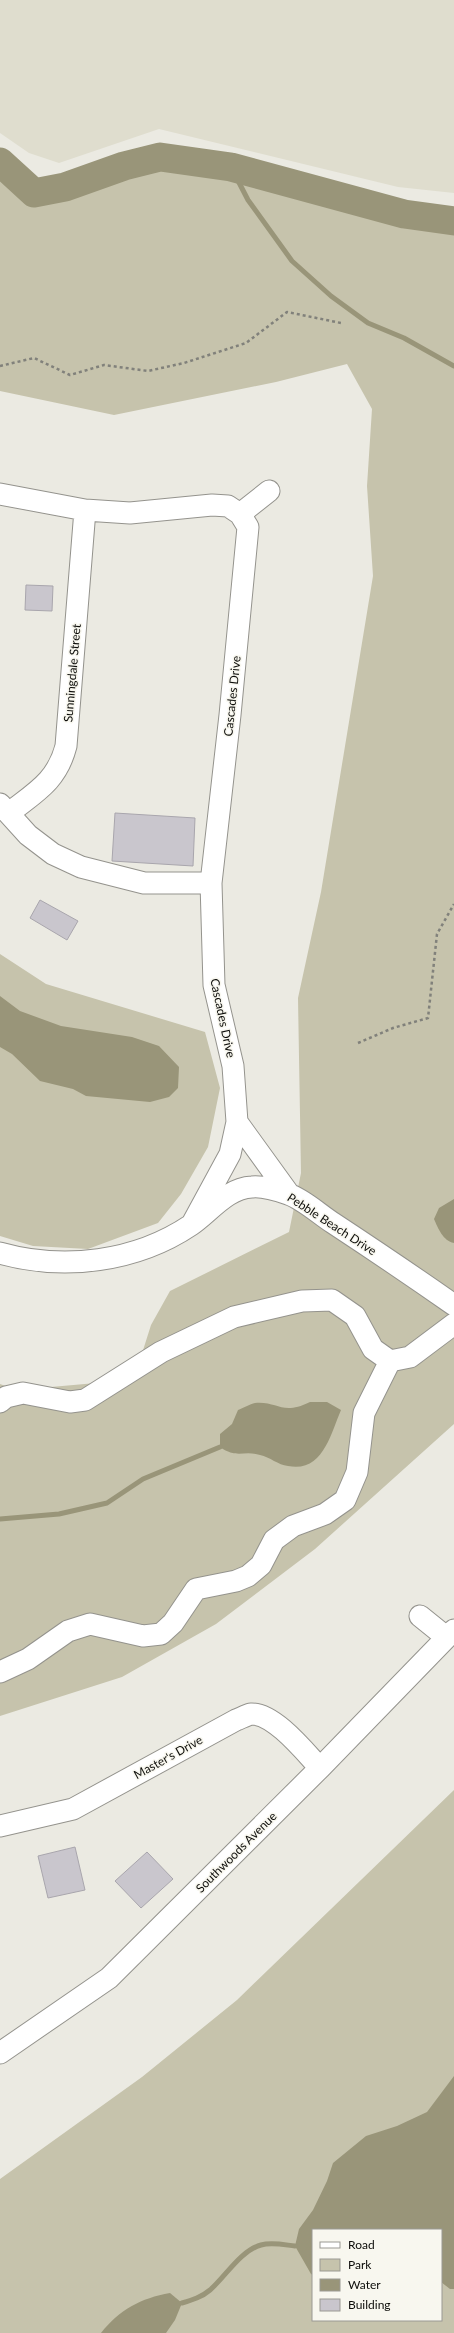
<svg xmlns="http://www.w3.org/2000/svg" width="454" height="2333" viewBox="0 0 454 2333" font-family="Lato,sans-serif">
  <rect width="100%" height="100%" fill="#ebeae2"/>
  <!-- built -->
  <path fill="#dfddce" d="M0,0H454V193L398,187L159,129L59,163L29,153L0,133Z"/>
  <!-- green -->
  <path fill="#c6c3ac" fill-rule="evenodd" d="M160,157L231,167L404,214L454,221V1424L315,1549L216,1624L122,1677L0,1716V1384L17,1390L96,1383L139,1363L151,1325L170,1291L289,1232L301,1173L298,998L321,892L373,576L367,486L372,409L347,364L276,382L114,415L0,391V162L34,193C77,185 117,167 160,157Z
    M0,954L46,984L205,1032L220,1088L208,1147L181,1194L158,1223L88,1249L33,1246L0,1236Z
    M454,1790V2333H0V2179L142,2077L237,2000ZM313,2230H441V2320H313Z"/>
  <!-- water -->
  <path fill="#999579" d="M0,996L20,1011L61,1026L132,1037L159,1046L179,1067L178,1088L169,1097L150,1102L86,1096L73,1089L40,1081L12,1054L0,1047Z
    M454,1199V1243C443,1241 438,1228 434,1219L439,1208Z
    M310,1402H327L341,1410C331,1433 323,1473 288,1466C278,1465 270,1457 260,1455C243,1450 237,1459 220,1447V1434L232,1424L238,1410C243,1408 250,1404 255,1403C278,1401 282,1416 310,1402Z
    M454,2076V2289H450L441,2282V2230H313V2275L311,2274L295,2246L299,2229L313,2210L327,2181L333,2163L366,2136L397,2126L427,2112Z
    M170,2293L182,2303L175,2320L166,2333H101C119,2310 141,2298 170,2293Z"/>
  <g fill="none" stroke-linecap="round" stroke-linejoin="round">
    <!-- stream -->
    <path stroke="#999579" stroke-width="5" d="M231,167L248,200L292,261L331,296L368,323L404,338L454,366
      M0,1519L59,1514L107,1503L143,1479L220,1447
      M182,2303C192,2300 202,2297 210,2290C226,2276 240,2251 261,2245C272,2242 285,2245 295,2246"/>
    <!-- river -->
    <path stroke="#999579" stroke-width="29" d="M0,162L34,193L65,187L124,166L160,157L231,167L404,214L454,221"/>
  </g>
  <!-- building -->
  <path fill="#c9c6cd" stroke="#a9a6ad" d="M26,585L53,586L52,611L25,610Z
    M115,813L195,818L193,866L112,861Z
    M40,900L78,921L67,940L30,918Z
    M75,1847L85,1890L48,1898L38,1856Z
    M147,1852L173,1879L141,1908L115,1881Z"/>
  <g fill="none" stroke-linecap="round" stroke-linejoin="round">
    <defs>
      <path id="minor" d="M0,494L85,510L130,513L212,505L228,506L240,514L248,527L230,715L211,883L214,985L233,1066L237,1122L230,1154L192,1224
        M240,514L269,491
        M0,804L28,835L53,854L81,867L144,883H211
        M9,813C36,792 57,781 66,746L85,510
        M237,1122L289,1194
        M0,1253C64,1271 136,1262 191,1225C210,1212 227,1188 252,1187C262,1186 278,1190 288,1194C303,1199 319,1214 333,1223C374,1250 414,1277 454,1305
        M0,1402L6,1397L23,1393L70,1402L85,1400L161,1352L234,1317L302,1301L332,1300L355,1316L373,1349L390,1361L410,1357L454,1324
        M420,1616L446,1637
        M0,1672L28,1659L68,1631L90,1624L143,1636L161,1634L173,1623L196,1589L236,1581L248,1576L261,1565L274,1540L293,1526L325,1514L345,1500L357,1472L364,1413L390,1361
        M0,1826L73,1809L236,1720C241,1718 247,1715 251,1714C274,1713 305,1752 320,1768
        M0,2053L109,1978L320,1768L454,1630"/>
    </defs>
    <!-- minor casing -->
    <use href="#minor" stroke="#94938d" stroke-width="23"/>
    <!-- path -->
    <path stroke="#81817b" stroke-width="2.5" stroke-dasharray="3 3" stroke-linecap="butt" d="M0,366L34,358L70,375L104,365L148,371L184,363L246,343L287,312L341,323
      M358,1043L393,1028L428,1018L437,934L454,904"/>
    <!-- minor -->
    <use href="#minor" stroke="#fff" stroke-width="21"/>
  </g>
  <g text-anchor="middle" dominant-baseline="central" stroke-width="3" stroke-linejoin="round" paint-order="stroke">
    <!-- street labels -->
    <g font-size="12" fill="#0c0c09" stroke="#f8f7ef">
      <text transform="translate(72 673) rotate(-85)">Sunningdale Street</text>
      <text transform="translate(232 696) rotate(-84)">Cascades Drive</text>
      <text transform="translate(223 1018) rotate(78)">Cascades Drive</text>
      <text transform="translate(332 1224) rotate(33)">Pebble Beach Drive</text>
      <text transform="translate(168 1757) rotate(-29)">Master's Drive</text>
      <text transform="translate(236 1852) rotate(-45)">Southwoods Avenue</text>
    </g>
  </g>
  <!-- legend -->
  <rect x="312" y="2229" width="130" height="92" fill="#f8f7ef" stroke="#9a9993"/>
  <rect x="320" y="2242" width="20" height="6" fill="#ffffff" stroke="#9a9993"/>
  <text x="348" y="2249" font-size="12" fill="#0c0c09">Road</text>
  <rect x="320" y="2259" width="20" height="12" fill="#c6c3ac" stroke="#9a9993"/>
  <text x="348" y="2269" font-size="12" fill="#0c0c09">Park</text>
  <rect x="320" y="2279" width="20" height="12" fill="#999579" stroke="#9a9993"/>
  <text x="348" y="2289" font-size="12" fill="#0c0c09">Water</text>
  <rect x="320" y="2299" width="20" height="12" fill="#c9c6cd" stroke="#9a9993"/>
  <text x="348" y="2309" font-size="12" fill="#0c0c09">Building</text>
</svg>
